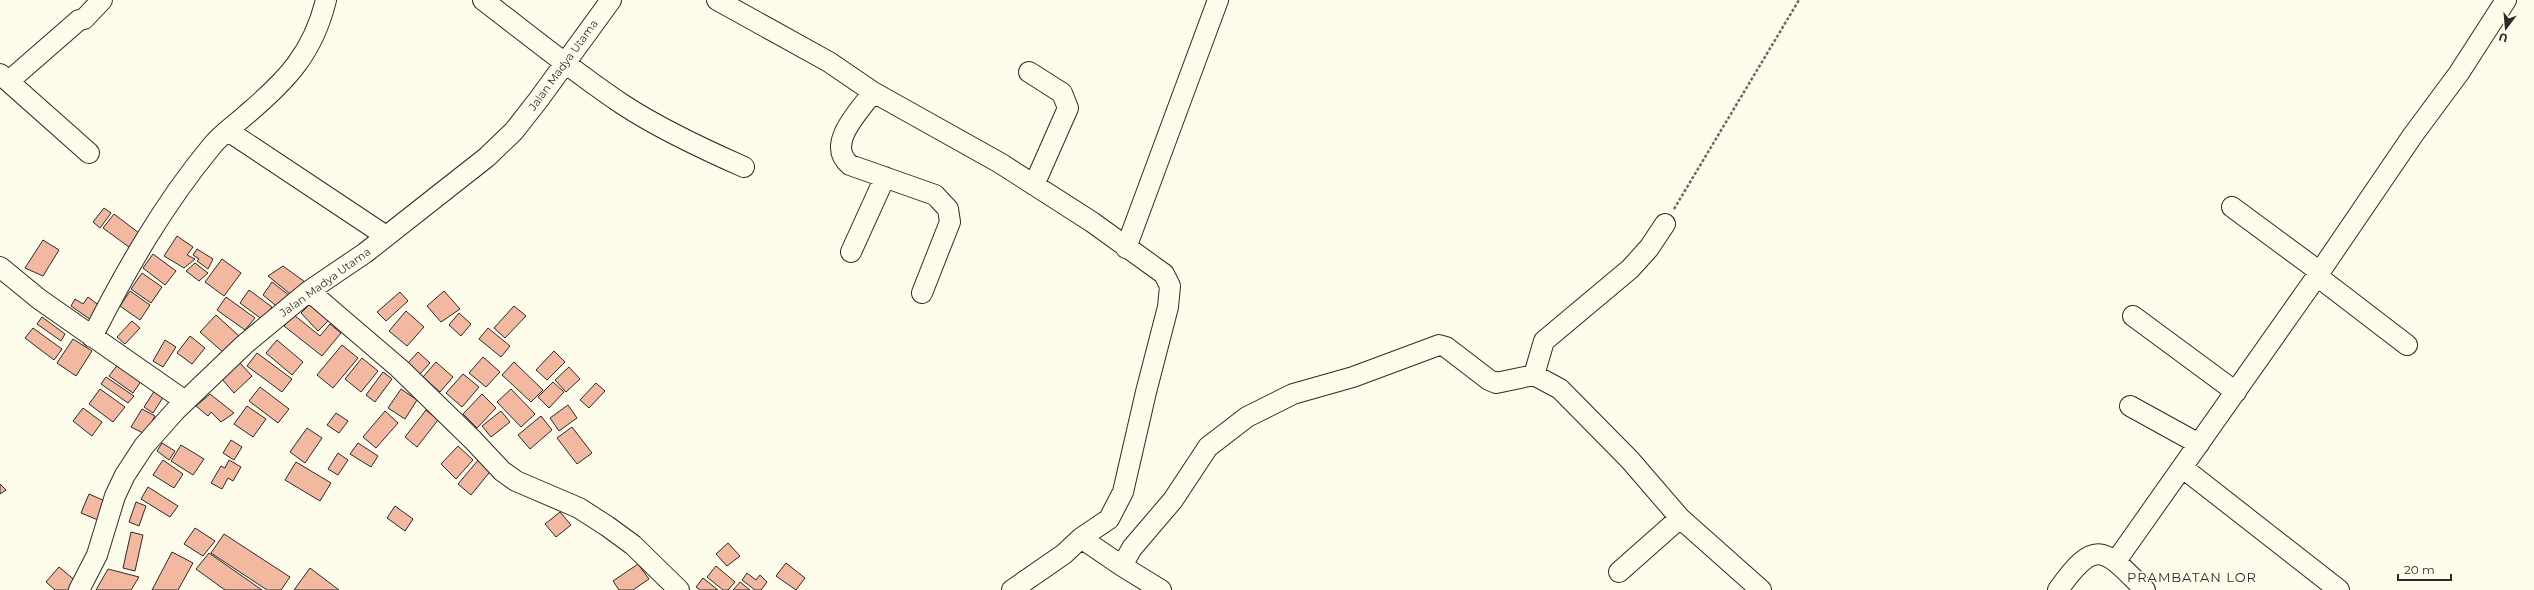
<svg xmlns="http://www.w3.org/2000/svg" width="2534" height="590" viewBox="0 0 2534 590" font-family="Montserrat,sans-serif">
  <rect width="100%" height="100%" fill="#fdfbea"/>
  <!-- building -->
  <path fill="#f2b8a0" stroke="#2b2b2b" d="M104,208L111,213L100,228L93,222Z
    M114,214L139,233L133,250L103,228Z
    M177,236L193,247L187,255L195,259L184,268L164,256Z
    M43,240L59,250L43,276L25,268Z
    M197,249L213,259L208,269L197,261L199,259L193,255Z
    M153,254L176,271L165,285L143,268Z
    M222,259L241,273L224,296L205,282Z
    M195,263L208,273L199,281L186,271Z
    M283,266L305,282L294,297L268,276Z
    M142,273L162,287L151,303L131,289Z
    M272,282L290,296L280,309L263,295Z
    M249,290L272,307L263,320L240,303Z
    M130,291L150,305L140,320L120,306Z
    M444,291L460,309L441,322L427,306Z
    M400,292L408,301L386,321L377,312Z
    M88,297L101,307L91,320L71,306L75,299L83,304Z
    M226,297L255,318L245,330L217,310Z
    M313,301L330,319L318,331L301,313Z
    M514,306L526,316L505,338L494,328Z
    M406,311L424,327L407,346L389,331Z
    M459,313L471,324L461,336L449,325Z
    M216,315L239,336L224,353L200,332Z
    M294,315L320,336L330,324L341,333L322,356L284,326Z
    M42,317L65,334L61,341L37,324Z
    M132,321L140,328L125,344L117,337Z
    M33,328L62,349L54,360L25,338Z
    M488,328L510,346L501,357L479,339Z
    M190,336L205,348L192,364L177,353Z
    M73,339L92,351L76,376L57,363Z
    M165,340L176,347L163,367L153,361Z
    M277,340L303,362L292,375L266,353Z
    M342,345L358,358L333,388L317,375Z
    M554,351L565,362L547,380L536,370Z
    M418,352L430,363L419,375L407,364Z
    M257,353L292,379L282,392L247,366Z
    M483,357L500,372L486,387L469,373Z
    M362,358L378,371L361,392L345,379Z
    M239,362L252,376L234,393L221,378Z
    M436,362L453,377L440,392L423,377Z
    M514,362L543,390L531,402L502,375Z
    M119,363L142,380L133,393L109,376Z
    M569,367L580,379L566,392L555,380Z
    M383,372L392,379L375,402L366,395Z
    M463,374L479,387L462,407L446,393Z
    M106,377L134,396L128,403L101,384Z
    M553,382L564,392L549,408L538,397Z
    M596,383L605,391L589,408L580,400Z
    M260,387L289,409L278,423L249,401Z
    M100,389L125,407L113,422L89,404Z
    M401,389L417,400L405,419L388,408Z
    M511,389L535,414L521,427L497,402Z
    M155,390L164,396L153,413L144,407Z
    M210,394L234,413L221,422L211,412L208,416L196,406Z
    M482,394L496,408L477,428L463,414Z
    M568,405L577,418L559,431L550,418Z
    M247,406L266,419L253,437L234,424Z
    M83,408L102,422L92,436L73,421Z
    M142,409L155,416L145,434L131,427Z
    M426,410L438,420L417,447L405,437Z
    M385,411L398,423L376,448L363,437Z
    M501,411L510,422L491,437L482,426Z
    M336,413L348,421L339,433L327,425Z
    M541,416L552,430L530,449L518,435Z
    M572,427L592,453L577,464L557,438Z
    M307,428L322,438L305,463L290,452Z
    M231,440L242,447L234,460L223,453Z
    M162,443L175,451L169,460L157,451Z
    M358,443L378,456L371,467L350,454Z
    M181,445L204,459L193,475L171,461Z
    M458,446L473,460L456,479L441,464Z
    M338,453L348,460L338,475L328,469Z
    M480,458L493,468L471,495L458,484Z
    M163,460L183,474L174,488L153,475Z
    M229,460L241,467L233,481L228,478L222,489L211,483L221,466L225,468Z
    M296,462L331,483L320,501L285,480Z
    M0,484L6,490L0,494Z
    M148,487L178,506L170,517L141,499Z
    M89,494L105,501L98,520L81,513Z
    M136,502L146,506L139,526L129,522Z
    M395,506L413,519L405,531L387,518Z
    M560,512L571,525L556,537L545,524Z
    M195,528L215,541L203,556L184,544Z
    M131,532L143,535L135,571L123,568Z
    M224,534L290,577L281,590H267L211,553Z
    M728,543L740,556L727,566L716,554Z
    M172,552L193,563L178,590H152Z
    M209,553L262,590H225L196,569Z
    M786,563L805,578L796,590L776,576Z
    M638,564L649,579L633,590H619L613,581Z
    M716,566L735,582L728,590H723L707,577Z
    M59,567L77,582L71,590H55L46,582Z
    M310,568L339,590H294Z
    M108,569L139,577L131,590H96Z
    M747,573L756,580L760,575L767,582L761,590H755L742,580Z
    M703,578L718,590H700L696,587Z
    M740,582L750,590H733Z"/>
  <g fill="none" stroke-linecap="round" stroke-linejoin="round">
    <defs>
      <path id="minor" d="M483,0C529,35 574,72 622,104C660,129 703,149 744,167
        M717,0L829,62L873,92L1000,163L1092,222L1164,274L1170,286L1168,307L1146,392L1123,492L1109,519L1081,538L1122,566L1132,548L1173,500L1208,447L1247,417L1293,394L1353,377L1439,345L1446,347L1489,380L1496,383L1534,375L1560,389L1630,460L1680,518L1761,590
        M1029,72L1062,93L1068,108L1034,185
        M0,74L89,153
        M9,81L79,20L84,19L102,0
        M873,92C859,112 825,144 850,165L935,195L948,209L950,222L922,293
        M228,131L386,236
        M2232,207L2320,272
        M1126,248L1218,0
        M851,252L885,177
        M0,267L39,299L185,401
        M2317,276L2407,345
        M309,291L399,368L473,440L502,471L516,481L579,508L607,526L633,545L679,590
        M2133,316L2236,392
        M92,337C126,270 163,205 211,147C220,135 235,125 247,114C287,80 313,53 326,0
        M1534,375L1544,341L1630,269L1649,248L1665,224
        M2130,406L2199,444
        M2183,468L2339,590
        M2116,561L2317,276L2413,135L2459,73L2506,0
        M1122,566L1161,590
        M1619,572L1680,518
        M79,590L97,555L115,496L125,475L144,446L176,410L245,344L309,291L365,253L487,157L514,131L539,99L611,0
        M1012,590L1064,554L1081,538
        M2058,590C2096,536 2104,549 2145,590"/>
    </defs>
    <!-- minor casing -->
    <use href="#minor" stroke="#2b2b2b" stroke-width="22"/>
    <!-- path -->
    <path stroke="#6a6964" stroke-width="2.5" stroke-dasharray="3 2" stroke-linecap="butt" d="M1674,209L1799,0"/>
    <!-- minor -->
    <use href="#minor" stroke="#fdfbea" stroke-width="20"/>
  </g>
  <g text-anchor="middle" dominant-baseline="central" stroke-width="3" stroke-linejoin="round" paint-order="stroke">
    <!-- street labels -->
    <g font-size="11" fill="#2b2b2b" stroke="#fdfbea">
      <text transform="translate(563 65) rotate(-54)">Jalan Madya Utama</text>
      <text transform="translate(325 282) rotate(-36)">Jalan Madya Utama</text>
    </g>
    <!-- quarter labels -->
    <g font-size="13" letter-spacing="1" fill="#2b2b2b" stroke="#fdfbea">
      <text x="2192" y="577">PRAMBATAN LOR</text>
    </g>
  </g>
  <!-- north arrow -->
  <g transform="translate(2506 28) rotate(196)" stroke="#fdfbea" stroke-width="3" paint-order="stroke">
  <path d="M0-3L7 15L0 10L-7 15Z" fill="#2b2b2b"/>
  <text y="-6" font-size="11" font-weight="bold" text-anchor="middle" fill="#2b2b2b">U</text>
  </g>
  <!-- scale -->
  <path d="M2398 574v6h53v-6" fill="none" stroke="#2b2b2b" stroke-width="2"/>
  <text x="2404" y="574" font-size="12" fill="#2b2b2b" stroke="#fdfbea" stroke-width="3" paint-order="stroke">20 m</text>
</svg>
